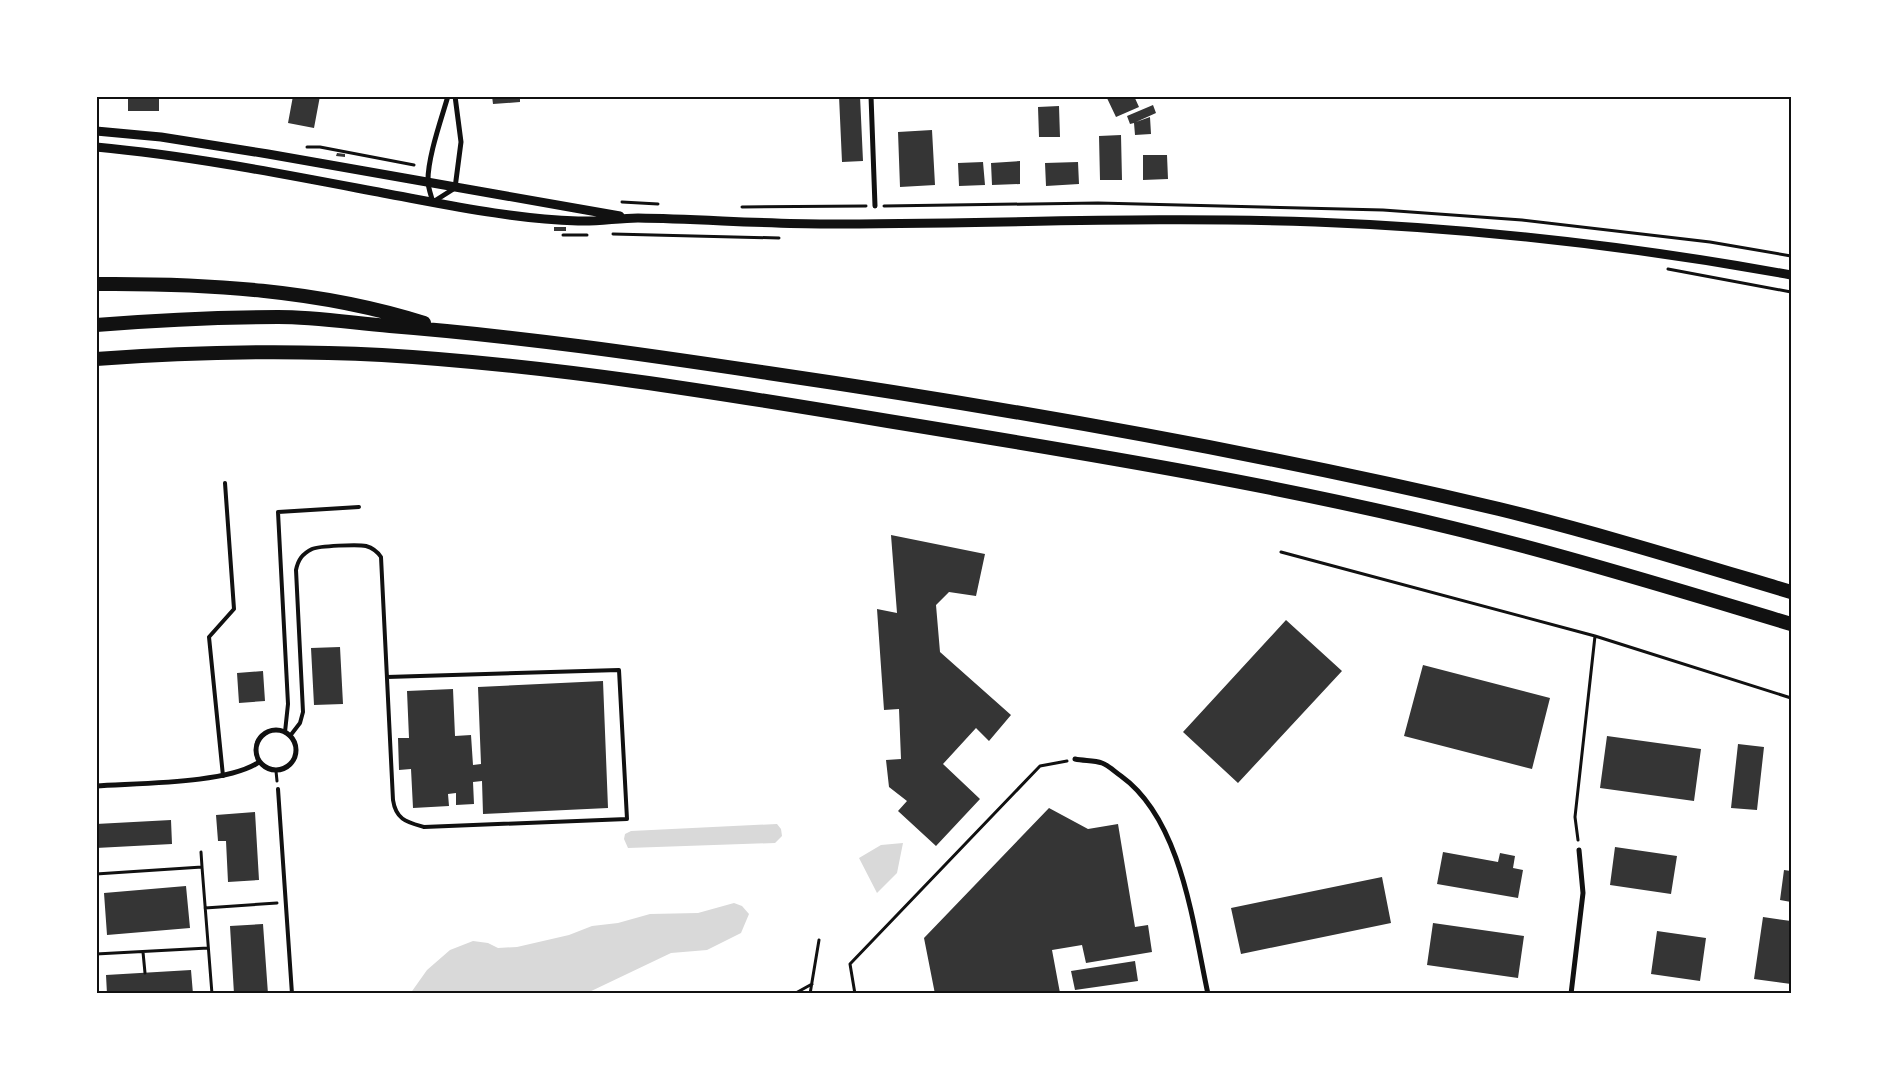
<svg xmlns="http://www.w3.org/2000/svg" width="1887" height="1090" viewBox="0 0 1887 1090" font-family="Montserrat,sans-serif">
  <rect width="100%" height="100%" fill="#fff"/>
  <!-- water -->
  <path fill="#d9d9d9" d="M777,824L781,829L782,836L775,843L628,848L624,839L625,834L631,831Z
    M903,843L897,873L877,893L859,858L881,845Z
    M734,903L742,906L749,914L741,933L707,950L671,953L585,994H410L427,970L450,950L473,941L488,943L498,948L517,947L569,935L592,926L618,923L650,914L698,913Z"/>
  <!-- building -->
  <path fill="#353535" d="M128,96H159V111H128Z
    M293,96H320L314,128L288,123Z
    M492,96H520V102L493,104Z
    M839,96H860L863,161L842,162Z
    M1106,96H1134L1139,107L1116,117Z
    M1153,105L1156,113L1136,122L1150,117L1151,134L1135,135L1134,123L1130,124L1127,116Z
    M1059,106L1060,137H1039L1038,107Z
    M932,130L935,185L900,187L898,132Z
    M1121,135L1122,180H1100L1099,136Z
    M337,153L345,154V157L336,156Z
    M1143,155H1167L1168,179L1143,180Z
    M1020,161V184L992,185L991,163Z
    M983,162L985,185L959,186L958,163Z
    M1078,162L1079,184L1046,186L1045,163Z
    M554,227H566V231H554Z
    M891,535L985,554L976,596L949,592L936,605L940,652L1011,715L989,741L976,728L943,764L980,799L936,846L898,811L907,801L889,787L886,760L901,759L899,709L884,710L877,609L897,613Z
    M1286,620L1342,671L1238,783L1183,732Z
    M340,647L343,704L314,705L311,648Z
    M1423,665L1550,698L1532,769L1404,736Z
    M263,671L265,701L239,703L237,673Z
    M603,681L608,808L483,814L482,781L473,782L474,804L456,805V793L448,794L449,806L413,808L411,769L399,770L398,738H409L407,691L453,689L455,736L471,735L473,765L481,764L478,687Z
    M1607,736L1701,749L1694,801L1600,788Z
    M1738,744L1764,747L1757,810L1731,808Z
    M1049,808L1088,829L1118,824L1135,927L1148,925L1152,952L1086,963L1082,945L1052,950L1060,993L935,994L924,938Z
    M255,812L259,880L228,882L226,841H218L216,815Z
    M171,820L172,844L96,848V824Z
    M1615,847L1677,856L1671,894L1610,885Z
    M1443,852L1498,862L1500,853L1515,856L1513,868L1523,870L1518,898L1437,884Z
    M1784,870L1791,871V902L1780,900Z
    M1382,877L1391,923L1241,954L1231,908Z
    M186,886L190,928L107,935L104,893Z
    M1763,917L1791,921V984L1754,979Z
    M1433,923L1524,936L1518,978L1427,965Z
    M263,924L268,994H234L230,926Z
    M1657,931L1706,938L1700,981L1651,974Z
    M1135,961L1138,981L1075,990L1071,971Z
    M191,970L193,994H107L106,975Z"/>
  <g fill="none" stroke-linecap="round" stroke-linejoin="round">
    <!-- path -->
    <path stroke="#111" stroke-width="3" d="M307,147H320L414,165
      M622,202L658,204
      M884,206L1098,203L1383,210L1522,220L1710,242L1791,256
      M742,207L866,206
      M613,234L779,238
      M563,235H587
      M1668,269L1791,292
      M1281,552L1595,636L1791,698
      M276,771L277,781
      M1578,840L1575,817L1595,636
      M201,852L202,867
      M96,874L202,867L212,994
      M205,908L277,903
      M143,952L145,973
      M96,954L208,948
      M794,994L812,984
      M810,994L819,940
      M855,994L850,964L1040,766L1067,761"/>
    <!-- service -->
    <path stroke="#111" stroke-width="4" d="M285,732L288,704L278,512L359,507
      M290,736L300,723L303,712L296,570C298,560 302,554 312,549C319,546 358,544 366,546C373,548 377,551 381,557L393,800C396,820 407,822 424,827L627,819L619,670L387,677
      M223,776L209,637L234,609L225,483
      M278,789L292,994"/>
    <!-- minor -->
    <path stroke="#111" stroke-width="5" d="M448,96C441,120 427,159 428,183C429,190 431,196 433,202L455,188L461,142L455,96
      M871,96L875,206
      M256 750a20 20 0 1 1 40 0a20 20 0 1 1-40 0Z
      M1075,759C1084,761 1094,760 1102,763C1108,765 1115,772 1121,776C1182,820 1193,925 1208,994
      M96,786C136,783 228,784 259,762
      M1571,994L1583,893L1579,850"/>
    <!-- tertiary -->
    <path stroke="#111" stroke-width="9" d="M96,131L161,137L268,154L620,216
      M96,147C193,156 288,175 383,193C448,205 513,219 578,221C598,222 618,218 638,218C701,219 764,224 826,224C989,224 1152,216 1315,222C1475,228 1633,246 1791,275"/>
    <!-- motorway -->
    <path stroke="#111" stroke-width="14" d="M96,284C206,283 320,290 424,323
      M96,325C157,320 217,317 278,317C315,317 353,323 390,326C517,336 642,354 768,373C1013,409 1258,452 1499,509C1597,533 1694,563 1791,592
      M96,359C191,352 286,350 382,355C551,365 720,393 888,421C1091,454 1300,488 1500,540C1598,565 1694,595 1791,624"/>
  </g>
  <!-- border -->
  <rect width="1887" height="1090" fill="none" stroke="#ffffff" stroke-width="195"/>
  <rect x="98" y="98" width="1692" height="894" fill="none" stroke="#111" stroke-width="2"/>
</svg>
